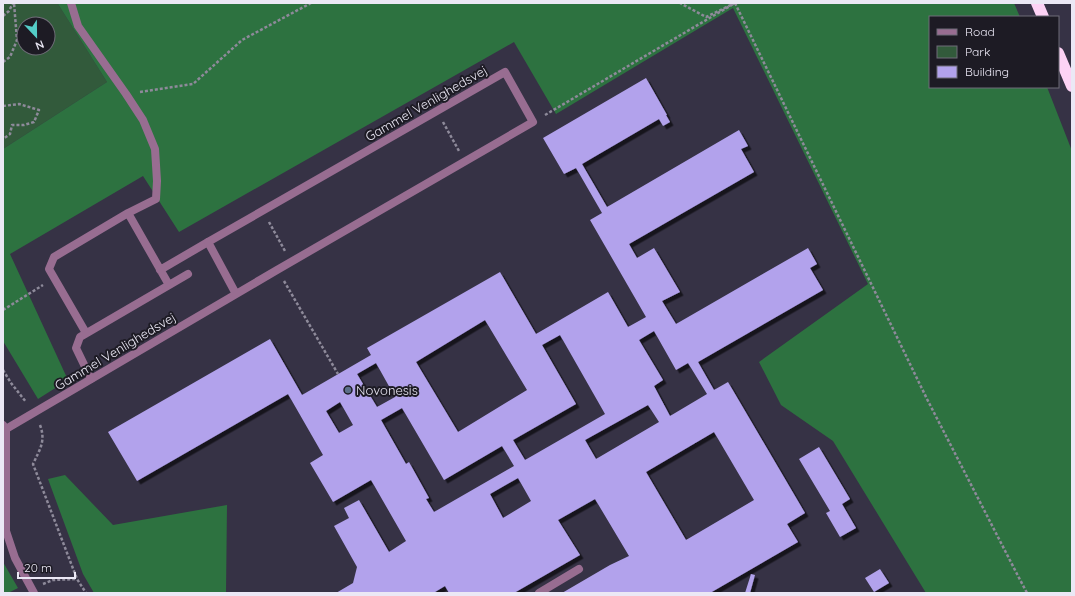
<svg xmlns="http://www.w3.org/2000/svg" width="1075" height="596" viewBox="0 0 1075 596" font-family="Quicksand,sans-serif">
  <defs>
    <filter id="shadow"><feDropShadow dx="3.5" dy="3.5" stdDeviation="0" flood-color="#0009"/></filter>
  </defs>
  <rect width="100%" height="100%" fill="#363245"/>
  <!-- green -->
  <path fill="#325a3b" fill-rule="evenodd" d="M3,3H59L58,4L107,82L3,149ZM24,24H48V48H24Z"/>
  <!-- forest -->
  <path fill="#2d7240" d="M59,3H1014L1020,17H930V87H1047L1072,151V593H926L833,441L781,405L759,362L868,284L733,8L556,114L514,42L179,232L143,176L10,254L68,380L38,399L3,341V149L107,82L58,4Z
    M65,475L113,525L227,505L226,593H94L83,574L48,479Z
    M3,562L18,588L8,593H3Z"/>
  <!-- building -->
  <path fill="#b2a2ec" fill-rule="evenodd" filter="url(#shadow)" d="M646,78L667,115H666L670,122L663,126L659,119L582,164L607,207L739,130L748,146L741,149L754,172L629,244L637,258L654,248L680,292L662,301L676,324L808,248L817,264L810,268L823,290L698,362L714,390L728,382L805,513L787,524L798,542L710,593H562L610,565L629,556L595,499L558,520L580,555L514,593H449L445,586L435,592L436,593H336L353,583L357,567L334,526L349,518L344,508L359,500L389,552L406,541L371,480L333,502L310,463L323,455L288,394L137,481L108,432L270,339L302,395L371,355L367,348L500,272L536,334L608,292L628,327L646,317L590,220L602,213L576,168L564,174L543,138ZM485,320L527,390L458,432L416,362ZM654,331L676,370L688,363L707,394L670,416L654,386L663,380L639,340ZM560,335L605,414L525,460L513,440L576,404L542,345ZM376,363L395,397L377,407L357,374ZM340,402L353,425L339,433L326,411ZM648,405L659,422L596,459L585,440ZM402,408L444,480L502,446L514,466L434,512L426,499L429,498L409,462L406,464L381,420ZM714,432L754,500L686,540L646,472ZM518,478L531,501L503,518L490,494Z
    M819,447L850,499L842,504L856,528L840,537L826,513L830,511L799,459Z
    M880,569L889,583L874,592L865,578Z
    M751,574L755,575L750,593H745Z"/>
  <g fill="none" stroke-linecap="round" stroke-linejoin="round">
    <!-- path -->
    <path stroke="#8e8a9a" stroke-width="2.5" stroke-dasharray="3 2" stroke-linecap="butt" d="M735,3L927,399L1017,574L1027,593
      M3,16L9,11L13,3
      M3,62L10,57L17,40L14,3
      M140,92L193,84L242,40L311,3
      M3,106L19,104L39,110L34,122L24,125H12L10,134L3,139
      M545,115L735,3L706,17L680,3
      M443,122L459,151
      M269,222L285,251
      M284,281L338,374
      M3,310L43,285
      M3,370L11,383L26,402
      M40,425C46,441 40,449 33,464L77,579L86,593
      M43,584L53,580L77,579"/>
    <!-- service -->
    <path stroke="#986d91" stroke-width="8" d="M71,3L78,26L126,94L143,120L155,149L157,181L156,199L128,213
      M160,270L208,242
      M86,333L49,269L54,257L128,213L169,285
      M91,379L76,348L80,337L188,274"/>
    <!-- minor -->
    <path stroke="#986d91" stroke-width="8" d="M3,425L6,429V531L15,558L34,593
      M6,429L277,270L533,122L505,72L208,242L236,294
      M539,593L579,569"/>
    <!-- motorway -->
    <path stroke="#fdd2f5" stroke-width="12" d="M1037,3L1043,17
      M1058,53L1072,86"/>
  </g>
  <!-- markers -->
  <circle fill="#5c6f8a" stroke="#1d1b24" stroke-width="1.5" cx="348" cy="390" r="4"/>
  <g text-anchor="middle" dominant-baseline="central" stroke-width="4" stroke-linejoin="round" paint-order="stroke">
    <!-- street labels -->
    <g font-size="13" fill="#ebe8f5" stroke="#1d1b24">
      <text transform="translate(426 103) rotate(-30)">Gammel Venlighedsvej</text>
      <text transform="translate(115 351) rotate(-31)">Gammel Venlighedsvej</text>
    </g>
    <!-- poi labels -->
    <g font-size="13" fill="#ebe8f5" stroke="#1d1b24" text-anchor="start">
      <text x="356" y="390">Novonesis</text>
    </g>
  </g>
  <!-- border -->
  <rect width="1075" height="596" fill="none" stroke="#ebe8f5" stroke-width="8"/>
  <!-- legend -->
  <rect x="929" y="16" width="130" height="72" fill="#1d1b24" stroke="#6f6d78"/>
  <rect x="937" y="29" width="20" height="6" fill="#986d91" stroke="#6f6d78"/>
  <text x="965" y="36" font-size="12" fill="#ebe8f5">Road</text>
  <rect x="937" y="46" width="20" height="12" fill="#325a3b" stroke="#6f6d78"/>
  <text x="965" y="56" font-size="12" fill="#ebe8f5">Park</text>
  <rect x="937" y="66" width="20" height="12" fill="#b2a2ec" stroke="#6f6d78"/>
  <text x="965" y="76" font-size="12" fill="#ebe8f5">Building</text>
  <!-- north arrow -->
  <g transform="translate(36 36) rotate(158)"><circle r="19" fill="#1d1b24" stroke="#6f6d78"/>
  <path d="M0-3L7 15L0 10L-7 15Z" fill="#54cdc8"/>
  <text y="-6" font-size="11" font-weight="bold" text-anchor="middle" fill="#ebe8f5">N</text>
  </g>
  <!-- scale -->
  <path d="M18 572v6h57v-6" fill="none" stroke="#ebe8f5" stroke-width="2"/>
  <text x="24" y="572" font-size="12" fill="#ebe8f5" stroke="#1d1b24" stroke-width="3" paint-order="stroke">20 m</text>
</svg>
